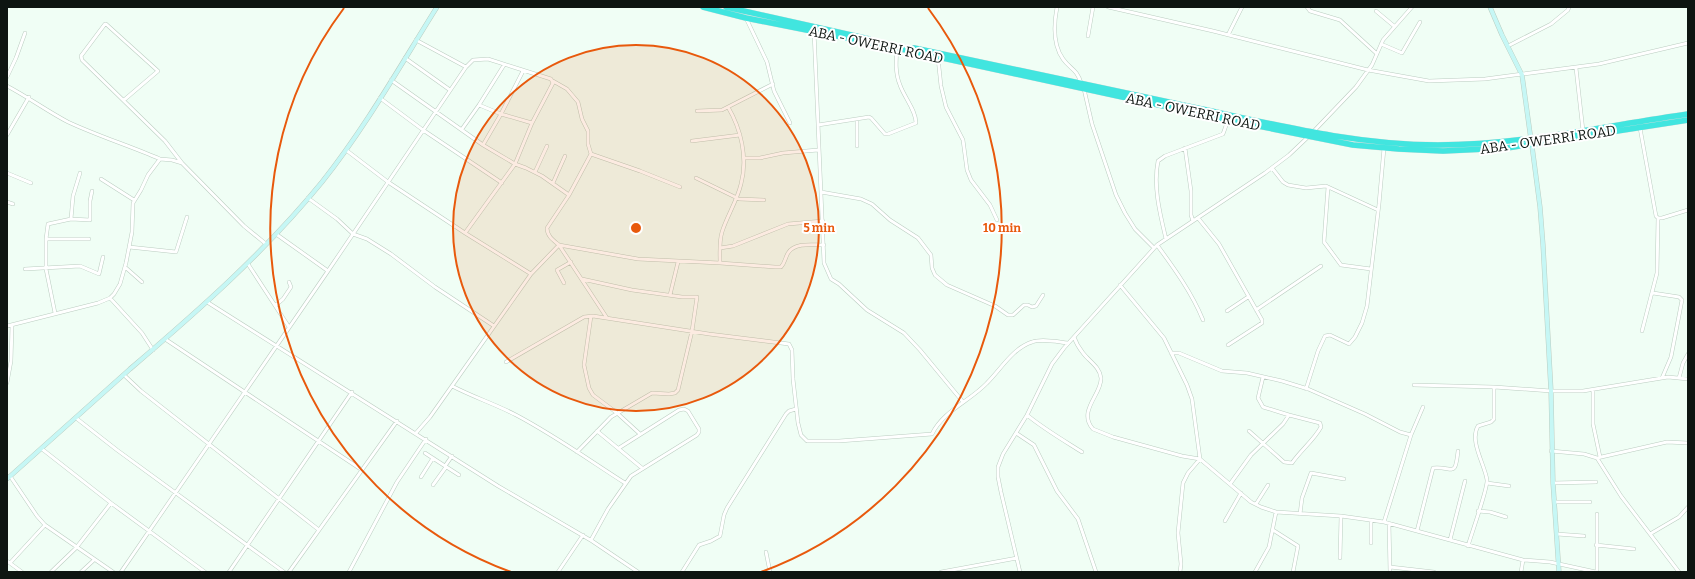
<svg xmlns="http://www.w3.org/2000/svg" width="1695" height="579" viewBox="0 0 1695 579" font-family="Bitter,serif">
  <rect width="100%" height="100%" fill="#f0fef5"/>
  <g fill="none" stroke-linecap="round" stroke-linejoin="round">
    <defs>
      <path id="street" d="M1057,7C1054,23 1052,44 1063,59C1070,69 1077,69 1081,83
        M1108,7L1213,31L1368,70L1429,81L1485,79L1599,64L1688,43
        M1307,7L1310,11L1340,20L1376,53
        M1376,11L1394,26
        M746,18L767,62L774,91L790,123
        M814,31L824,263L831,279L839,284L867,310L904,333L920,350L963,402
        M1228,35L1242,7
        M1088,36L1093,7
        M1381,44L1402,53L1420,22
        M1508,46L1551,24L1568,10L1569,7
        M405,58L450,90
        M938,58L941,86L946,107L963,140L967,170L971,180L990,205L997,220
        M1576,68L1583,131
        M7,77L16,58L25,33
        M391,80L483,145L515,164L526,168L542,176L569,195
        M553,81L567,89L578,102L582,119L588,131V144L591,154L569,195L547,228C547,236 553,240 559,245L638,259L720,263L775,267H781C785,263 785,258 788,253C795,242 813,245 824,245
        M7,86C28,97 47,111 68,122C98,136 130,146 160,159L172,160L182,163L244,226L266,244
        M1084,89L1092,124L1116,195L1125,213L1135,229L1154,248
        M380,98L423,130L502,183
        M124,100L158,71L106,24H105L81,56L82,60L165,141L182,163
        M479,105L501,114L532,123
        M697,111L722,110L773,84
        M818,125L869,117L871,118L885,134H888L916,123C916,110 904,97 900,85C895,73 896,61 897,48
        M1640,128L1656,216L1658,218H1662L1688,210
        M462,129L479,105L504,65
        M1313,132L1356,87L1372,65L1383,40L1412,7
        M7,135L29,97
        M692,141L740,135
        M483,145L501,114L523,71
        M857,146V119
        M1185,148L1191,191V215L1193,221
        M346,150L388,182L465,233L515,164L532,123L553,83L551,79L488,59L473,60L466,67
        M591,154L640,171L680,187
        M744,158H760L783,153L818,150
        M1272,168L1283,182L1288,185L1306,188L1326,186L1378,210
        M535,172L547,146
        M7,173L31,183
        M696,178L739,199L764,200
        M101,179L134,200
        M553,183L565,156
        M1328,187L1324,242L1341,265L1371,269
        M821,192L861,199L872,204L890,220L918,238L931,255L932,268L935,275L947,285L995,306L1008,315H1013L1024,305H1028L1032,307L1036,306L1043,295
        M308,198L337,219L353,234L367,239L391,254L435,287L494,326
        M7,202L13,204
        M1198,218L1219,244L1262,320V323L1228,345
        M71,219L90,220V201L92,191
        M465,233L531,274
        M276,234L328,271
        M46,239H89
        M1166,239C1160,214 1153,187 1158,161L1165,156L1223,134L1228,120
        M1157,245C1174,268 1192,293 1203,320
        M129,247L176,252L187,217
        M720,248L733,246L788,224L823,221
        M720,263C720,253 719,242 722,232C727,216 737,201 741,184C748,158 741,129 728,107
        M248,264L289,327
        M125,267L142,282
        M25,269L80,266L99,274L103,257
        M564,283L557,270L571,262
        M1120,285L1164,338L1187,385L1192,399L1200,459L1251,502L1261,507L1276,512L1341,516L1384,522L1523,560L1550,562L1596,572
        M1653,293L1679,297L1682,300L1671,357L1662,378
        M670,295L678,262
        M110,298L142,333L153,350
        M207,302L498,486L592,541L638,572
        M276,305L283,299L291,287L289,282
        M1256,310L1321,266
        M1227,311L1248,297
        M55,313L46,269V239L48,224L71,219L73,196L80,173
        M591,316L584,365L589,388L593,395L617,413L640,434
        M7,326L98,303L110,298L114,294L120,284L126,263L132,232L133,203L141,190L148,175L160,159
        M1642,331L1657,273L1658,218
        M1074,337C1076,343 1079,348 1083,353C1089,361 1100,367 1101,378C1102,394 1077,411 1093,429L1113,437L1182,456L1200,459
        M165,339L362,470
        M1171,353H1179L1222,371L1247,373L1282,381L1308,389L1365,414L1400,432L1411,435
        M506,362L584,317L593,316L709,334L789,344L792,350L793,379L798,423L801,435L807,441H839L932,434C943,411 970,401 987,383C1001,369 1013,348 1032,342C1042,338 1058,342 1068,343
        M124,375L141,391L319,530
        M1679,378L1683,363L1688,354
        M7,383L11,361L12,325
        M1414,385L1494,387L1551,391H1583L1668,377L1688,379
        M452,386C473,397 495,404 516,415C554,435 589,460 625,483
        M1306,389L1318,351L1325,336L1330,335L1349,344L1355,337L1362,323L1367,306L1379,204L1384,148
        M1593,391V424L1600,457
        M1027,415C1044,429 1063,440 1082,452
        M76,418L117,450L284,572
        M597,431L642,468
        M1249,431L1284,462L1292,463C1301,450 1314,440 1321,427L1320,423L1289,415L1263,407L1258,398L1263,377
        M416,433L430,417L531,274L559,245L607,318
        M1016,433L1034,445L1057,491L1078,519L1096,572
        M42,449L111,503L205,572
        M1551,451L1584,454L1597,458L1621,496L1679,572
        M577,452L611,417L652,393L669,394L675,393L678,390L692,331L697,297H682L632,290L582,279
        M425,453L445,466L452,456
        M1597,458L1667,442L1688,443
        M445,466L459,475
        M10,476L37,516L45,525L113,572
        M421,477L433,458
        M1487,483L1509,486
        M1553,483L1596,482
        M1230,484L1251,455L1283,424L1289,415
        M433,485L446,467
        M1555,502H1590
        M1256,504L1268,485
        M1478,511L1490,512L1506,517
        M1300,514L1302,498L1311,473L1344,479
        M1597,514V572
        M1371,520V543
        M1225,521L1241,493
        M1384,522L1411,435L1423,407
        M1389,523L1390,572
        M1273,530L1298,546L1293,572
        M1417,531L1433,468C1453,466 1455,479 1458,451
        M1557,534L1584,536
        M1650,534L1679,517L1688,507
        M591,540L608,509L631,476L697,435L699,432V429L688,411L684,409L679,410L619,448
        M1450,540L1465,481
        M1596,545L1634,549
        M1468,546C1471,535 1488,488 1487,480C1485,465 1469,441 1478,426L1491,422L1494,419V387
        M766,552L770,572
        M1340,558L1341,516
        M7,561L22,572
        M10,563L45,525
        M1390,567L1434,572
        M51,572L76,548L111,503
        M81,572L94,560
        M121,572L328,271L466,67L416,40
        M229,572L352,392
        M289,572L397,421
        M349,572L397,482L426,439
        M558,572L583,535
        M682,572L699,545L711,541L720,536L724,515L727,508L786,414L789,411L796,409
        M941,572L1017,558
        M1020,572L1001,492L998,477V467L1003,454L1027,415L1052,364L1064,348L1157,245L1265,173L1289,155L1308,137
        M1180,572L1181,564L1178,533L1183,483L1188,473L1200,459
        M1255,572L1269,547L1276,512
        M1521,572L1523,560"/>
      <path id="secondary" d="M1490,7L1502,35L1522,75L1531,140
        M1532,146L1540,207L1543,245L1551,391L1553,483L1559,572
        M7,479C48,442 89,406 130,369C198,311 265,252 322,182C365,128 400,66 437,7"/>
      <path id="highway" d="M703,7L746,18L892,47L1228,120L1353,145L1399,149L1443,151L1507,148L1688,120
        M726,7L869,39
        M914,48C1007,68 1100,87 1192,107C1273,124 1354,145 1438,145C1522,145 1604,126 1688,114"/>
    </defs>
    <!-- street casing -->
    <use href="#street" stroke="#bbcdc1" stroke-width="4"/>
    <!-- secondary casing -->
    <use href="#secondary" stroke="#bbcdc1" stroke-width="5"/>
    <!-- highway casing -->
    <use href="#highway" stroke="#d8dad9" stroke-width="6"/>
    <!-- street -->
    <use href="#street" stroke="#fff" stroke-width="3"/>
    <!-- secondary -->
    <use href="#secondary" stroke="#c6f7f5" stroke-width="4"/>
    <!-- highway -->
    <use href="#highway" stroke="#41e5df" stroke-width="5.5"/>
  </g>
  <!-- distance rings -->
  <circle cx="636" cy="228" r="183" fill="#e8590c" fill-opacity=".12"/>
  <g fill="none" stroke="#e8590c" stroke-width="2">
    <circle cx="636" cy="228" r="183"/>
    <path d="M511 572A366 366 0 0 1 344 8M928 8A366 366 0 0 1 761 572"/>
  </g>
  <g text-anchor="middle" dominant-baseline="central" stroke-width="4" stroke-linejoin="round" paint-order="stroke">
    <!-- street labels -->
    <g font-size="14" fill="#0e1511" stroke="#fff">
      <text transform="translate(876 45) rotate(12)">ABA - OWERRI ROAD</text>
      <text transform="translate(1193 112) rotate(12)">ABA - OWERRI ROAD</text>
      <text transform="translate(1548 140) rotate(-8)">ABA - OWERRI ROAD</text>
    </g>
  </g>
  <circle cx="636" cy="228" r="6" fill="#e8590c" stroke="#fff" stroke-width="2"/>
  <g font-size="12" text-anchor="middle" font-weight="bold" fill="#e8590c" stroke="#fff" stroke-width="4" stroke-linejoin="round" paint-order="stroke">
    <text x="819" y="232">5 min</text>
    <text x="1002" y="232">10 min</text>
  </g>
  <!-- border -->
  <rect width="1695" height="579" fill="none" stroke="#0e1511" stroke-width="16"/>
</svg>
